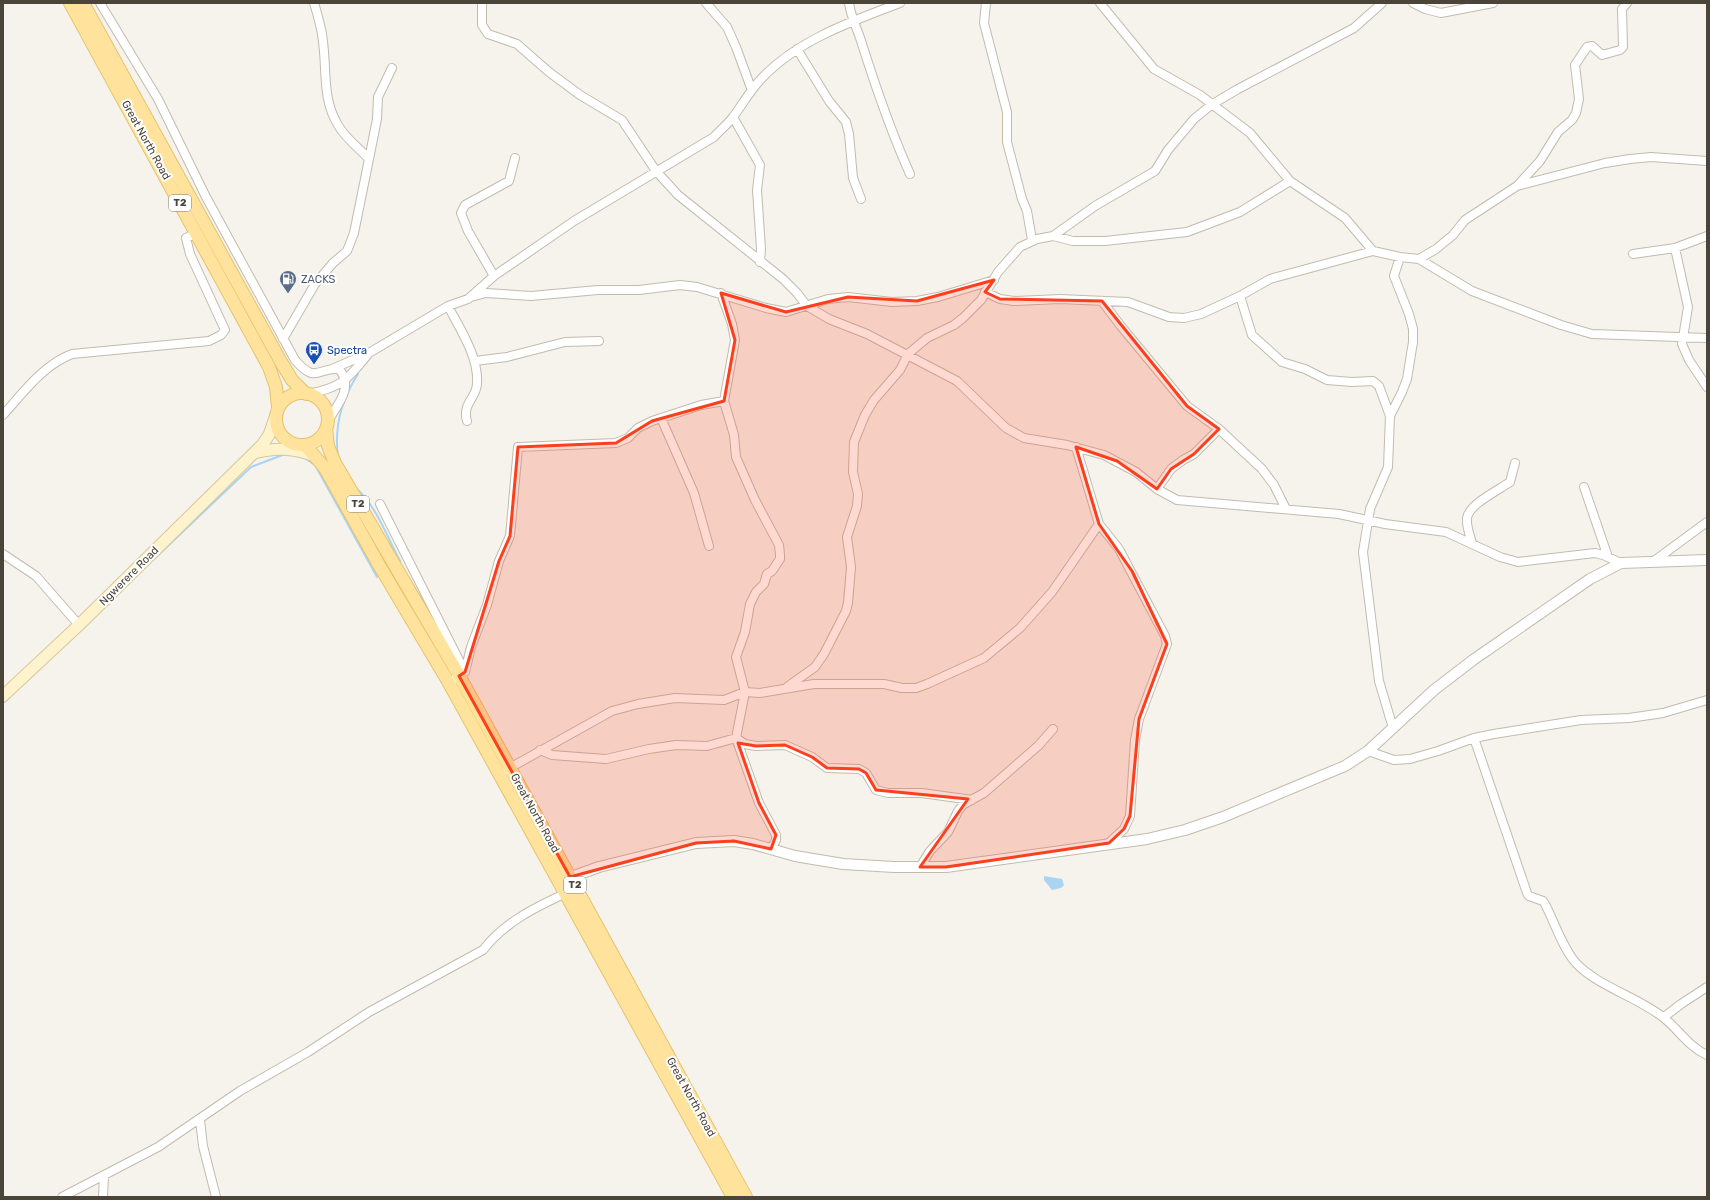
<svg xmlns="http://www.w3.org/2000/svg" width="1710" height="1200" viewBox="0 0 1710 1200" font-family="Rubik,sans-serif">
  <rect width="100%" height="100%" fill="#f6f3ec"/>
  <!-- water -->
  <path fill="#a9d4f2" d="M1044,876L1062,879L1064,885L1061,888L1052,890L1044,880Z"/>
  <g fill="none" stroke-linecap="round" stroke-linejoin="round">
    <!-- stream -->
    <path stroke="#a9d4f2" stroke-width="2" d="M338,456C334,427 342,399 358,374
      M303,457L315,465L377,577
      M356,488C377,507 387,537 400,561
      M153,560L251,467L285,454
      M3,703L8,699"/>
    <defs>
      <path id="minor" d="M100,3L158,99L206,197L295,360C317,385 317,367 339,369C354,387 338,404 328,421
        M482,3V25L488,34L517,44L549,72L580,95L622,120L656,171L678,195L783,279L797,293L807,306L829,319L867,334L957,381L1006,428L1024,438L1067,445L1104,455L1136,472L1157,489L1177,500L1339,514L1385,524L1446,532L1500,557L1518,562L1595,553L1603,555L1621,563
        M706,3L727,27L736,47L751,88
        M849,3C851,18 858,30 862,44C876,88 891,132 910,174
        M986,3L984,23L1007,112V142L1022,199L1027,211L1032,240
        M1100,3L1154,69L1200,95L1250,133L1290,181L1345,218L1373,251L1400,257L1419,259L1472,291L1561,325L1592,334L1707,338
        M1413,3L1425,9L1441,13L1493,3
        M797,49L829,101L846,122L849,134L853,178L861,199
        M733,117L760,165L757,190L761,249L760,262
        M369,159L377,119L378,97L392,68
        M1518,185L1540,161L1558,132L1572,120L1576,113L1579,99L1575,65L1587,47L1592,46L1602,55L1620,50L1623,47L1622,9L1627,3
        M1053,236L1073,241H1105L1187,232L1240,212L1290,181
        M1675,248L1688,307L1682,344L1689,360L1707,387
        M1633,254L1675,248L1707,236
        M1419,259L1436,249L1453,235L1465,220L1517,186L1605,163L1630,159L1651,157L1707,161
        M494,276L468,231L461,213L465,205L509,181L515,158
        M985,292L1000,299L1014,301L1060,299L1128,302L1169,317L1184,318L1201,314L1240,296L1270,279L1373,251
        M721,293L732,324L735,340L724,401L734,435L736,457L755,500L779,545L780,555V559L772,571L767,574L764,584L756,592L750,604L745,632L736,657L745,692L736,738L759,803L776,835V840L771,849
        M1240,296L1252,335L1282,362L1305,369L1327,380L1352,382L1373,381L1379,386L1390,416
        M471,297L486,293L531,296L598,290H639L680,285L697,287L766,308L786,312L828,299L848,297L892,302L917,301L938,297L994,280
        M1102,301L1120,325L1187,406L1219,429L1262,469L1274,485L1286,509
        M448,306C460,329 479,357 477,384C476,399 462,403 467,421
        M283,339L315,284L333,263L347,251L354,233L369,159C359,148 345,138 338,125C322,99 327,71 323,42C322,29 318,16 314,3
        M475,361L507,357L565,342L599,341
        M332,369L369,353L448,306L468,299L494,276L574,221L714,137C720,130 728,124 733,117C743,104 750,90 762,78C798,40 852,21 900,3
        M307,394C342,388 348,379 369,353
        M3,415C23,393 43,365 72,354L209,341L221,335L225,330L190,254L186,238L197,233
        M661,418L694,493L709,546
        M1076,447L1099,524L1119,549L1165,636L1167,644L1139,719L1135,740L1130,816L1124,829L1109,843
        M1584,487L1608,557
        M1157,489L1171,469L1183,460L1194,454L1219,429
        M380,504L465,672
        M1472,543C1470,536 1466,526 1467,518C1469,504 1499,490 1510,482L1515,463
        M3,554L36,576L79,625
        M1654,561L1707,522
        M449,683L465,672L471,647L487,605L499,561L510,536L518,447L616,443L628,438L638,428L652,421L701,405L724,401
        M787,687L815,667L824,654L846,611L848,603L851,567L847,537L857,506L858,494L853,472L854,442L865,415L874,400L900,370L908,354L927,338L954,325L963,318L981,300L998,272L1020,247L1037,239L1053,236L1095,206L1155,171L1168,150L1194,119L1211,105L1238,89L1354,28L1382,3
        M1393,728L1379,681L1363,552L1370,509L1388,467L1390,416L1402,392L1407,379L1413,342V329L1409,314L1394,276L1400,257
        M1474,738L1527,893L1529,896L1543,901L1545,904C1554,921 1563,949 1576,963C1597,986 1638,997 1664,1018C1679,1030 1689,1047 1707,1055
        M540,750L552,755L606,759L649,749L676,745L707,746L736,738L745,744L756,746L785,745L812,757L827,768L859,769L866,773L876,790L888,793H922L972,800
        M1368,751L1394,760L1410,759L1438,751L1474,738L1494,734L1581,720L1629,718L1663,713L1707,700
        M506,770L612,711L638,704L675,698L724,700L745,692L760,693L814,684H884L902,688H916L927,684L984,658L1020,628L1052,592L1099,524
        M920,867L930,851L948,832L958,811L964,804L984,793L1038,746L1053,729
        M1664,1017L1681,1004L1707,987
        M200,1120L203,1146L216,1197
        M62,1197L158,1147L240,1091L308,1052L369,1012L483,950C505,922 534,908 566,893
        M103,1197L104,1176"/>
      <path id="tertiary" d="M563,880L599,867L696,843L734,841L753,844L795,856L843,864L894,867H946L1147,839L1185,830L1223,817L1345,766L1368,751L1434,690L1473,660L1590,579L1621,563L1707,560"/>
      <path id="secondary" d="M254,453C276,447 294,448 315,456
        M3,696L79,625L262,445L269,435L277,412"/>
      <path id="primary" d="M70,3L269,367L276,387L278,407
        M83,3L281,362L292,380L306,394
        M276 419a26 26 0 1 1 52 0a26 26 0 1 1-52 0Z
        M326,429L328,446L335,463L460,677L746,1197
        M305,445L325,468L379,565L449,683L733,1197"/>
    </defs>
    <!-- minor casing -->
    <use href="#minor" stroke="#c2bbae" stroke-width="10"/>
    <!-- tertiary casing -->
    <use href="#tertiary" stroke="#c2bbae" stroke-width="12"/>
    <!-- secondary casing -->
    <use href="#secondary" stroke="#d6c79b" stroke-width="13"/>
    <!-- primary casing -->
    <use href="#primary" stroke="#e6c16a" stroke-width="14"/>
    <!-- minor -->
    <use href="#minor" stroke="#fff" stroke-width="8"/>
    <!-- tertiary -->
    <use href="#tertiary" stroke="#fff" stroke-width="10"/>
    <!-- secondary -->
    <use href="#secondary" stroke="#fff3cd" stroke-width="11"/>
    <!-- primary -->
    <use href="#primary" stroke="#ffe39c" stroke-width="12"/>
  </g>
  <!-- marked area -->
  <path fill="#fc3f1d" fill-opacity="0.2" stroke="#fc3f1d" stroke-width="3" stroke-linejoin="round" d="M994,280L985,292L1000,299L1102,301L1187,406L1219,429L1194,454L1171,469L1157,489L1117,461L1076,447L1099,524L1132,571L1167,644L1139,719L1130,816L1124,829L1109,843L946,867H920L968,799L876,790L866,773L859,769L827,768L812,757L785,745L756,746L738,743L759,803L776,835L771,849L734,841L696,843L570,877L459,676L465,672L499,561L510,536L518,447L616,443L652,421L724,401L735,340L721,293L786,312L848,297L917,301Z"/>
  <!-- icons -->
  <defs>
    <symbol id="fuel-pin" viewBox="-11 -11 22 30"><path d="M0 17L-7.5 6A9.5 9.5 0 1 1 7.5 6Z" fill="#5c6f8a" stroke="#fff"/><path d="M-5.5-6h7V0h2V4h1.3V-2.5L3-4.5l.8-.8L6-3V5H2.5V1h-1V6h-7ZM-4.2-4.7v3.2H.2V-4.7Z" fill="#fff"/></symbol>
    <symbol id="bus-pin" viewBox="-11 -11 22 30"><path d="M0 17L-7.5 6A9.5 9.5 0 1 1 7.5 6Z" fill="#1a4fb4" stroke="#fff"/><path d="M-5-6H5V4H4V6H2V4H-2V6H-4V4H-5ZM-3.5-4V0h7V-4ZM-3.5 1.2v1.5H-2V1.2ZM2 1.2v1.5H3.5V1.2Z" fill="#fff"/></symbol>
  </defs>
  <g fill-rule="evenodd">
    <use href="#fuel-pin" x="278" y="269" width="20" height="27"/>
    <use href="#bus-pin" x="304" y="340" width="20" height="27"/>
  </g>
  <g text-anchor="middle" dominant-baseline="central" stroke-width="4" stroke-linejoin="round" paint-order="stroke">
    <!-- shield labels -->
    <g fill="#fff" stroke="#817c74" stroke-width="1">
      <rect x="169" y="195" width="22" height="16" rx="3"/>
      <rect x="347" y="496" width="22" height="16" rx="3"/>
      <rect x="564" y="877" width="22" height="16" rx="3"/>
    </g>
    <g font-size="10" font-weight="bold" fill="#4b4439">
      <text x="180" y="203">T2</text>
      <text x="358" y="504">T2</text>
      <text x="575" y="885">T2</text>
    </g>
    <!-- street labels -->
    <g font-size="11" fill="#4b4439" stroke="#fff">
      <text transform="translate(146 140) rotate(61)">Great North Road</text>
      <text transform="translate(129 576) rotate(-45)">Ngwerere Road</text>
      <text transform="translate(535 813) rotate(61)">Great North Road</text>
      <text transform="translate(691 1097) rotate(61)">Great North Road</text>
    </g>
    <!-- service labels -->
    <g font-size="11" fill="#4e5e75" stroke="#fff" text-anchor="start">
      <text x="301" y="279">ZACKS</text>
    </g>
    <!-- transit labels -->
    <g font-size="11" fill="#164399" stroke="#fff" text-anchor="start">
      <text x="327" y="350">Spectra</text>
    </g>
  </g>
  <!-- border -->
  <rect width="1710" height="1200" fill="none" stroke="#4b4439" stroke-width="8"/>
</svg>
